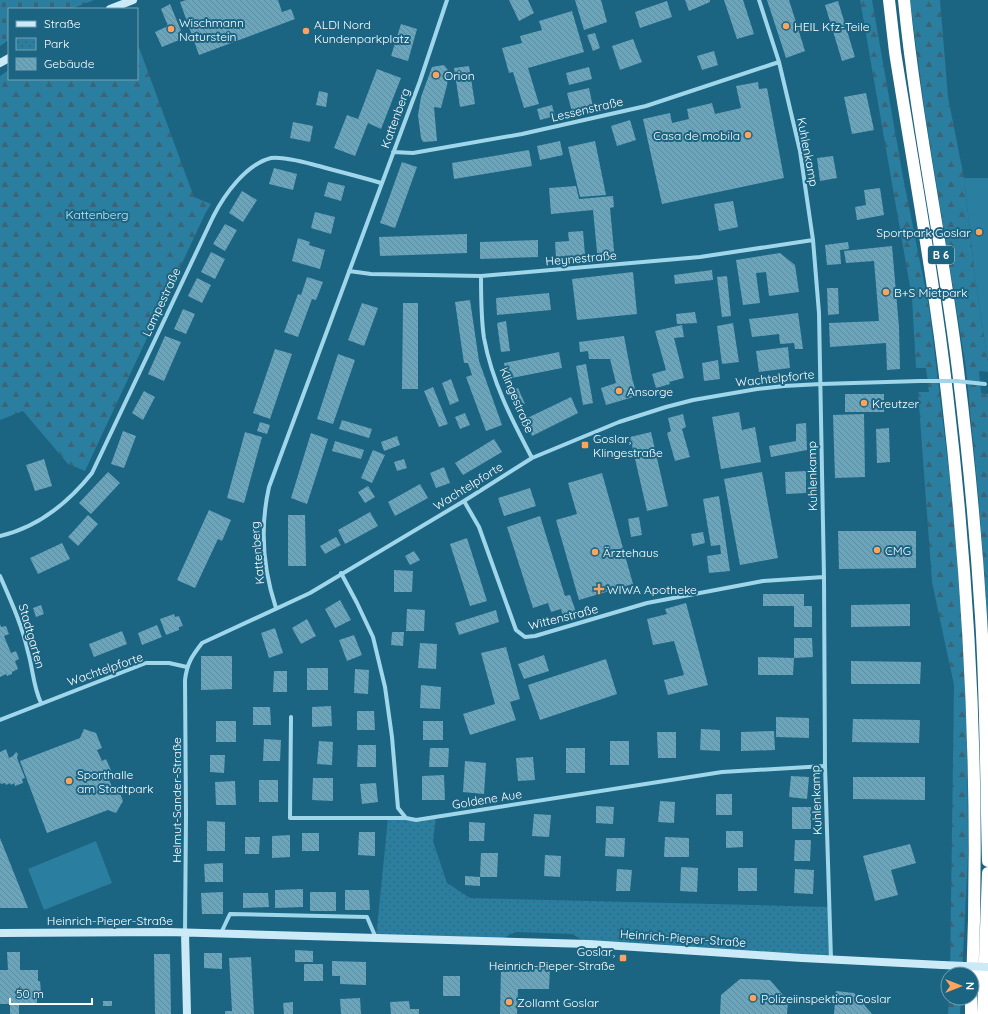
<svg xmlns="http://www.w3.org/2000/svg" width="988" height="1014" viewBox="0 0 988 1014" font-family="Quicksand,sans-serif">
  <defs>
    <pattern id="forest-firs" width="22" height="20" patternUnits="userSpaceOnUse"><rect width="22" height="20" fill="#2a7e9f"/><path d="M5 1l3.5 6h-7zM16 11l3.5 6h-7z" fill="#3b6576"/></pattern>
    <pattern id="cemetery-stones" width="16" height="16" patternUnits="userSpaceOnUse"><rect width="16" height="16" fill="#2a7e9f"/><path d="M2 7V4a2 2 0 0 1 4 0v3zM10 15v-3a2 2 0 0 1 4 0v3z" fill="#3b6576"/></pattern>
    <pattern id="park-dots" width="8" height="8" patternUnits="userSpaceOnUse"><rect width="8" height="8" fill="#2a7e9f"/><path d="M2 2h.1M6 6h.1" fill="none" stroke="#3b6576" stroke-width="1.8" stroke-linecap="round"/></pattern>
    <pattern id="building-back-hatch" width="6" height="6" patternUnits="userSpaceOnUse"><rect width="6" height="6" fill="#6aa5bc"/><path d="M-1 5l2 2M0 0l6 6M5-1l2 2" fill="none" stroke="#618a9a"/></pattern>
  </defs>
  <rect width="100%" height="100%" fill="#1b6482"/>
  <!-- forest -->
  <path fill="url(#forest-firs)" d="M860,0H872L903,177L929,307L955,521L967,699L968,855L962,974H950L954,685L932,582L918,392H929L926,368H916L912,298Z
    M910,0H940L948,97L964,178L976,285L988,362V372L979,371L981,393L988,394V628L979,502L966,368L925,113Z
    M137,42L194,197L211,204L205,214L85,471L68,464L23,411L0,420V76L9,70V79H137Z
    M949,998H961L960,1014H948Z"/>
  <!-- cemetery -->
  <path fill="url(#cemetery-stones)" d="M0,0H94L71,9H9V40L0,46Z"/>
  <!-- park -->
  <path fill="url(#park-dots)" d="M436,817L433,841L447,883L470,898L829,907L831,959L589,944L572,934L516,932L496,941L376,938L388,818L416,820Z"/>
  <!-- pitch -->
  <path fill="#2a7e9f" d="M964,178H988V362L976,285Z
    M96,841L112,883L44,910L28,869Z"/>
  <!-- building -->
  <path fill="url(#building-back-hatch)" d="M186,0H278L282,12L291,9L295,19L199,55L180,2Z
    M509,0H528L534,13L519,21Z
    M575,0H601L607,22L584,30Z
    M685,0H710V2L689,11Z
    M724,0H743L754,34L737,39Z
    M767,0H789L805,51L786,58Z
    M667,1L672,17L640,28L635,12Z
    M838,1L855,57L842,61L825,5Z
    M170,4L184,38L162,47L155,32L168,26L161,9Z
    M572,11L584,52L528,68L539,104L524,108L513,72L509,73L502,48L522,43L520,36L542,30L539,21Z
    M401,24L417,29L408,61L391,56Z
    M595,33L600,48L593,51L587,35Z
    M633,39L642,62L620,70L612,46Z
    M714,51L718,65L702,70L697,56Z
    M444,65L449,71L447,85L441,108L434,107L437,141L423,142L421,138L418,115L421,97L432,67Z
    M469,66L475,104L460,107L454,68Z
    M589,67L592,79L569,85L566,73Z
    M377,69L401,78L381,129L368,123L355,156L334,148L347,115L358,119Z
    M758,82L759,89L767,88L784,178L662,204L643,119L670,113L672,123L689,119L687,109L712,103L715,114L741,108L736,86Z
    M589,88L593,107L572,112L567,93Z
    M319,91L328,93L326,107L316,105Z
    M866,93L874,130L852,134L844,97Z
    M552,105L555,116L540,120L537,109Z
    M630,120L636,140L617,146L611,126Z
    M293,122L313,126L310,142L290,138Z
    M560,141L563,155L540,160L537,146Z
    M595,141L606,195L580,197L568,147Z
    M529,150L532,166L454,179L452,163Z
    M833,156L837,178L820,181L817,158Z
    M402,162L417,167L395,228L380,223Z
    M274,168L297,174L293,190L269,184Z
    M328,182L345,186L341,201L324,196Z
    M576,186L579,199L613,196L614,207L610,208L615,261L598,262L593,210L551,214L549,188Z
    M880,188L884,215L857,220L855,207L866,205L864,190Z
    M242,191L257,200L243,222L229,213Z
    M733,201L738,227L719,231L714,204Z
    M315,212L335,217L331,234L311,228Z
    M225,224L237,230L225,251L213,244Z
    M583,231L585,255L556,257L555,242L569,241L568,232Z
    M467,234V253L380,256L379,237Z
    M298,238L310,242L309,245L325,250L320,269L292,261Z
    M538,240V257L480,259V242Z
    M848,242L849,249L840,250L841,264L827,265L825,245Z
    M892,246L899,327L900,369L887,370L886,343L830,347L829,323L879,321L874,261L846,263L844,251Z
    M211,252L225,259L215,279L201,272Z
    M780,253L795,265L799,292L769,296L766,272L756,273L760,303L743,305L736,260Z
    M712,270L713,280L675,284L674,275Z
    M633,272L637,314L577,320L572,279Z
    M727,276L731,316L722,317L717,277Z
    M307,277L323,282L316,300L312,299L298,337L284,332L298,294L301,295Z
    M197,278L211,285L202,303L188,296Z
    M827,288H838L839,314L828,315Z
    M549,293L551,310L497,315L496,298Z
    M470,300L479,361L502,425L486,431L466,377L472,375L468,363H464L455,302Z
    M362,303L378,308L364,346L348,340Z
    M403,303H418V389H402Z
    M183,309L195,314L186,334L174,329Z
    M695,312L697,323L677,324L676,314Z
    M798,313L803,349H795L794,343L780,344L779,334L752,337L749,319Z
    M506,321L510,351L501,352L497,323Z
    M733,323L739,362L722,364L717,326Z
    M682,325L684,337L674,338L684,378L669,382L670,384L656,388L652,374L666,370L655,331Z
    M165,336L181,342L164,381L148,374Z
    M624,336L632,378L637,396L606,405L601,388L616,383L610,359H589L588,351L580,352L579,342Z
    M788,347L790,368L759,372L756,351Z
    M275,349L292,354L270,419L253,413Z
    M559,352L562,368L507,379L504,363Z
    M338,354L355,360L333,424L317,419Z
    M718,360L720,379L704,381L702,363Z
    M586,364L593,403L583,405L576,366Z
    M451,379L459,401L450,405L442,383Z
    M433,387L448,424L439,427L424,391Z
    M518,388L525,404L518,407L511,390Z
    M144,391L155,397L143,420L132,413Z
    M845,394H884V412H845Z
    M571,397L578,413L532,436L530,431L526,433L521,421Z
    M739,412L742,430L755,427L761,462L721,469L712,417Z
    M465,413L470,425L460,429L455,417Z
    M683,414L686,427L682,429L690,457L675,461L667,433L671,431L668,418Z
    M864,414L865,477L835,478L833,415Z
    M342,420L372,429L369,438L339,429Z
    M260,422L270,425L267,434L257,431Z
    M806,423L807,450L771,457L769,446L796,441V424Z
    M889,428L890,462L877,463L876,429Z
    M123,431L136,436L124,468L111,464Z
    M245,432L262,437L244,503L227,498Z
    M651,432L668,506L647,511L630,437Z
    M311,433L328,439L307,504L291,498Z
    M397,436L400,445L384,451L381,442Z
    M494,439L502,452L463,475L455,463Z
    M335,441L364,450L361,459L332,451Z
    M373,450L385,455L372,483L361,478Z
    M44,459L52,486L35,491L26,465Z
    M404,459L407,468L397,471L394,462Z
    M444,467L450,483L436,488L430,473Z
    M806,471V493L786,494L785,472Z
    M108,472L120,483L91,514L79,503Z
    M762,472L778,558L740,565L724,479Z
    M602,473L633,584L579,600L556,520L577,514L568,483Z
    M420,484L428,498L395,516L388,502Z
    M368,486L375,497L365,503L358,492Z
    M530,488L536,506L504,516L498,498Z
    M719,496L730,571L709,573L707,556L721,554L720,545L711,546L703,499Z
    M209,510L231,520L222,541L218,539L195,588L177,580Z
    M370,512L378,526L345,544L338,530Z
    M88,515L98,524L78,546L68,537Z
    M288,515H305L306,566H288Z
    M540,516L565,596L570,595L576,612L563,616L561,609L551,612L548,603L533,608L507,527Z
    M639,517L642,535L631,537L628,519Z
    M838,531H916V568L839,569Z
    M703,532L705,543L693,546L691,534Z
    M336,537L341,545L325,554L320,546Z
    M467,538L487,601L470,606L450,544Z
    M62,543L70,559L38,574L30,558Z
    M414,551L420,560L410,565L405,556Z
    M394,570L413,571L412,592H394Z
    M763,594H804V606H812V627H794V606H763Z
    M340,600L351,620L335,628L325,609Z
    M686,603L708,685L668,695L664,680L684,675L674,641L653,645L647,619L667,614L665,609Z
    M910,604V626L851,627V605Z
    M41,605L44,614L36,617L33,608Z
    M407,609L425,610L424,631H406Z
    M496,610L499,622L459,635L455,623Z
    M174,614L175,617L179,616L183,626L179,627V630L166,635L160,619Z
    M307,619L316,636L301,644L292,628Z
    M0,624L1,627L6,626L9,634L4,636L11,653L16,651L19,659L15,661L18,669L12,672V674L7,676L6,674L0,677Z
    M157,625L162,637L142,645L138,633Z
    M275,628L283,653L269,658L261,633Z
    M122,631L127,644L94,657L89,644Z
    M392,632H404L403,646L391,645Z
    M354,635L362,655L347,661L339,640Z
    M794,638H812L813,657L794,658Z
    M420,643L437,644L436,669L418,668Z
    M506,647L520,699L510,702L516,720L470,735L463,714L495,704L481,653Z
    M544,655L549,671L524,679L518,664Z
    M201,656H232V689L201,690Z
    M758,657L794,658L793,675H758Z
    M606,659L617,694L540,720L528,685Z
    M851,661L921,662L920,684H851Z
    M307,668H328V690H307Z
    M355,669L369,670L368,694L354,693Z
    M274,671H287V692H273Z
    M421,685L441,687L440,709L420,708Z
    M331,706L332,726L312,727V707Z
    M253,707H270L271,725H253Z
    M357,711H374L375,730H357Z
    M776,717L809,718V738L776,737Z
    M853,719L920,720L919,743L852,742Z
    M216,721H236V742H216Z
    M423,721H443V740H423Z
    M84,729L96,733L102,748L97,750L102,761L106,759L113,775L108,777L112,787L117,786L123,801L116,813L108,810L47,833L20,761L80,738Z
    M701,729L720,730V751L700,750Z
    M774,731L775,750L741,751V732Z
    M657,732H676V758H658Z
    M264,739L281,740L280,761H263Z
    M319,741L333,742L332,765L317,764Z
    M610,741H629V765H610Z
    M358,745H376V767H357Z
    M430,748H449L448,767H429Z
    M566,748H585V773H566Z
    M6,749L9,758L13,756L16,752L18,754L17,758L25,778L22,779L23,783L15,786L14,783L11,785L10,783L6,785L5,783L1,784L0,782V752Z
    M210,755H225L224,773L210,772Z
    M533,757L535,780L518,781L516,758Z
    M465,761L486,763L484,794L463,792Z
    M444,775L445,800H422V776Z
    M791,776L809,777L807,799L789,797Z
    M853,777H925V800L853,799Z
    M313,778H333V801L312,800Z
    M259,780H278V802H259Z
    M235,781L236,805H216L215,782Z
    M376,783L378,802L362,804L360,784Z
    M716,794H732V815H716Z
    M660,801L675,802L674,823L658,822Z
    M596,806L614,807L613,824L596,823Z
    M792,807H811V829H792Z
    M534,814L551,815L549,837L532,836Z
    M207,821L225,822V851H207Z
    M469,822L485,823L484,841H469Z
    M726,831H743V847L726,848Z
    M359,832H375V856L358,855Z
    M302,833H319V851H302Z
    M290,835V857L272,858V836Z
    M245,837H260L259,854H245Z
    M665,837L689,838V857H664Z
    M0,838L28,908H0Z
    M606,838H625L624,857L605,856Z
    M795,840H811L810,861H794Z
    M910,844L916,863L891,870L898,895L875,901L863,856Z
    M481,853H498L497,877H480V886L465,885V876L480,877Z
    M545,855L561,856L560,877L544,876Z
    M223,863V882H205L204,864Z
    M681,867L698,868L697,892L680,891Z
    M738,868H757V891H738Z
    M617,869L632,870L630,891H616Z
    M795,869L814,870L813,894L794,893Z
    M303,889V907L275,908V890Z
    M345,890H369L370,910H345Z
    M223,892V914H202L201,893Z
    M310,892H336V911H310Z
    M243,893H268L269,907L243,908Z
    M295,950L313,951V962H295Z
    M7,952H20V970H38V981H40L41,992H37V1003H19V1014H10V1004H0V970H8Z
    M204,953H222V969L204,968Z
    M154,954H170L171,1014H155Z
    M251,957L254,1014H225V1011H232L229,958Z
    M332,961L366,962V985L340,984V976H332Z
    M304,964H323V981H304Z
    M501,967L550,968L549,989H518L517,1014H500Z
    M443,976H460V996H443Z
    M740,979L770,980L788,1001L787,1014H720L721,995Z
    M836,991L854,993L872,1014H834Z
    M360,998L361,1014H341L340,999Z
    M103,1001H112V1006H103Z
    M409,1001L410,1009H419V1014H391L390,1002Z
    M293,1002V1014H284L283,1003Z"/>
  <g fill="none" stroke-linecap="round" stroke-linejoin="round">
    <!-- street -->
    <path stroke="#9fd6ea" stroke-width="4" d="M759,0L779,62L800,151L813,240L819,313L824,577L825,766L831,959
      M393,152L413,153L522,134L646,106L779,62
      M349,271L371,274L481,276L700,257L813,240
      M481,276C481,297 481,318 484,338C492,382 512,420 532,458
      M464,501L479,527L516,630L525,637L535,636L647,603L763,581L824,577
      M0,536C39,527 68,503 92,473L213,217C224,195 246,164 271,158C284,156 307,163 319,166C340,172 361,177 381,183
      M341,573L357,603L373,637L385,687L392,737L398,808L406,818L416,820L722,772L825,766
      M0,576C11,601 22,625 28,652C33,669 33,686 41,703
      M276,608C263,569 260,527 269,487L420,81L447,0
      M291,717L290,818H406
      M0,720L146,663H169L187,667
      M185,932L186,815L185,680C187,663 192,656 202,643L310,593L464,501L532,458L619,422L666,407L693,400L757,389L784,386L821,384L920,381
      M221,933L230,914L367,917L376,938"/>
    <!-- secondary -->
    <path stroke="#cbeaf8" stroke-width="8" d="M110,9L133,0
      M0,63L9,58
      M0,933L168,932L589,944L802,958L942,965
      M185,933L187,1014"/>
    <!-- highway -->
    <path stroke="#fff" stroke-width="12" d="M889,0L895,52C913,166 934,279 947,393C970,590 980,788 972,987
      M904,0C916,124 943,246 958,370C968,452 976,535 981,617C986,698 986,779 988,861
      M971,1014V998
      M983,1014L988,873"/>
    <!-- street-bridge -->
    <path stroke="#9fd6ea" stroke-width="4" d="M920,381H956L985,384"/>
    <!-- secondary-bridge -->
    <path stroke="#cbeaf8" stroke-width="8" d="M942,965L988,967"/>
  </g>
  <!-- markers -->
  <g fill="#fca35c" stroke="#1b6482" stroke-width="1.5">
    <circle cx="786" cy="26" r="4"/>
    <circle cx="171" cy="29" r="4"/>
    <circle cx="306" cy="31" r="4"/>
    <circle cx="436" cy="75" r="4"/>
    <circle cx="748" cy="135" r="4"/>
    <circle cx="979" cy="232" r="4"/>
    <circle cx="886" cy="292" r="4"/>
    <circle cx="619" cy="391" r="4"/>
    <circle cx="864" cy="403" r="4"/>
    <rect x="581" y="441" width="8" height="8" rx="2"/>
    <circle cx="877" cy="550" r="4"/>
    <circle cx="595" cy="552" r="4"/>
    <path d="M597 583h4v4h4v4h-4v4h-4v-4h-4v-4h4z"/>
    <circle cx="69" cy="781" r="4"/>
    <rect x="619" y="954" width="8" height="8" rx="2"/>
    <circle cx="753" cy="998" r="4"/>
    <circle cx="509" cy="1002" r="4"/>
  </g>
  <g text-anchor="middle" dominant-baseline="central" stroke-width="4" stroke-linejoin="round" paint-order="stroke">
    <!-- shield labels -->
    <rect fill="#1b6482" stroke="#bbd0da" stroke-width="1" x="928" y="246" width="26" height="18" rx="3"/>
    <g font-size="11" font-weight="bold" fill="#fff">
      <text x="941" y="255">B 6</text>
    </g>
    <!-- poi labels -->
    <g font-size="12" fill="#fff" stroke="#1b6482" text-anchor="start">
      <text x="179" y="22">Wischmann<tspan x="179" dy="14">Naturstein</tspan></text>
      <text x="314" y="24">ALDI Nord<tspan x="314" dy="14">Kundenparkplatz</tspan></text>
      <text x="794" y="26">HEIL Kfz-Teile</text>
      <text x="444" y="75">Orion</text>
      <text x="740" y="135" text-anchor="end">Casa de mobila</text>
      <text x="971" y="232" text-anchor="end">Sportpark Goslar</text>
      <text x="894" y="292">B+S Mietpark</text>
      <text x="627" y="391">Ansorge</text>
      <text x="872" y="403">Kreutzer</text>
      <text x="593" y="438">Goslar,<tspan x="593" dy="14">Klingestraße</tspan></text>
      <text x="885" y="550">CMG</text>
      <text x="603" y="552">Ärztehaus</text>
      <text x="607" y="589">WIWA Apotheke</text>
      <text x="77" y="774">Sporthalle<tspan x="77" dy="14">am Stadtpark</tspan></text>
      <text x="615" y="951" text-anchor="end">Goslar,<tspan x="615" dy="14">Heinrich-Pieper-Straße</tspan></text>
      <text x="761" y="998">Polizeiinspektion Goslar</text>
      <text x="517" y="1002">Zollamt Goslar</text>
    </g>
    <!-- street labels -->
    <g font-size="12" fill="#fff" stroke="#1b6482">
      <text transform="translate(587 109) rotate(-13)">Lessenstraße</text>
      <text transform="translate(395 118) rotate(-70)">Kattenberg</text>
      <text transform="translate(808 152) rotate(79)">Kuhlenkamp</text>
      <text transform="translate(581 258) rotate(-5)">Heynestraße</text>
      <text transform="translate(161 302) rotate(-65)">Lampestraße</text>
      <text transform="translate(775 378) rotate(-6)">Wachtelpforte</text>
      <text transform="translate(517 400) rotate(67)">Klingestraße</text>
      <text transform="translate(812 476) rotate(-91)">Kuhlenkamp</text>
      <text transform="translate(468 486) rotate(-32)">Wachtelpforte</text>
      <text transform="translate(257 553) rotate(-95)">Kattenberg</text>
      <text transform="translate(563 617) rotate(-14)">Wittenstraße</text>
      <text transform="translate(32 636) rotate(74)">Stadtgarten</text>
      <text transform="translate(105 669) rotate(-19)">Wachtelpforte</text>
      <text transform="translate(487 799) rotate(-9)">Goldene Aue</text>
      <text transform="translate(176 800) rotate(-90)">Helmut-Sander-Straße</text>
      <text transform="translate(816 800) rotate(-92)">Kuhlenkamp</text>
      <text x="110" y="920">Heinrich-Pieper-Straße</text>
      <text transform="translate(683 938) rotate(4)">Heinrich-Pieper-Straße</text>
    </g>
    <!-- park labels -->
    <g font-size="12" fill="#c4e9f8" stroke="#1b6482">
      <text x="97" y="214">Kattenberg</text>
    </g>
  </g>
  <!-- legend -->
  <rect x="8" y="8" width="130" height="72" fill="#1b6482" stroke="#76a2b4"/>
  <rect x="16" y="21" width="20" height="6" fill="#cbeaf8" stroke="#76a2b4"/>
  <text x="44" y="28" font-size="12" fill="#ffffff">Straße</text>
  <rect x="16" y="38" width="20" height="12" fill="url(#park-dots)" stroke="#76a2b4"/>
  <text x="44" y="48" font-size="12" fill="#ffffff">Park</text>
  <rect x="16" y="58" width="20" height="12" fill="url(#building-back-hatch)" stroke="#76a2b4"/>
  <text x="44" y="68" font-size="12" fill="#ffffff">Gebäude</text>
  <!-- north arrow -->
  <g transform="translate(960 986) rotate(90)"><circle r="19" fill="#1b6482" stroke="#76a2b4"/>
  <path d="M0-3L7 15L0 10L-7 15Z" fill="#fca35c"/>
  <text y="-6" font-size="11" font-weight="bold" text-anchor="middle" fill="#ffffff">N</text>
  </g>
  <!-- scale -->
  <path d="M10 998v6h82v-6" fill="none" stroke="#ffffff" stroke-width="2"/>
  <text x="16" y="998" font-size="12" fill="#ffffff" stroke="#1b6482" stroke-width="3" paint-order="stroke">50 m</text>
</svg>
